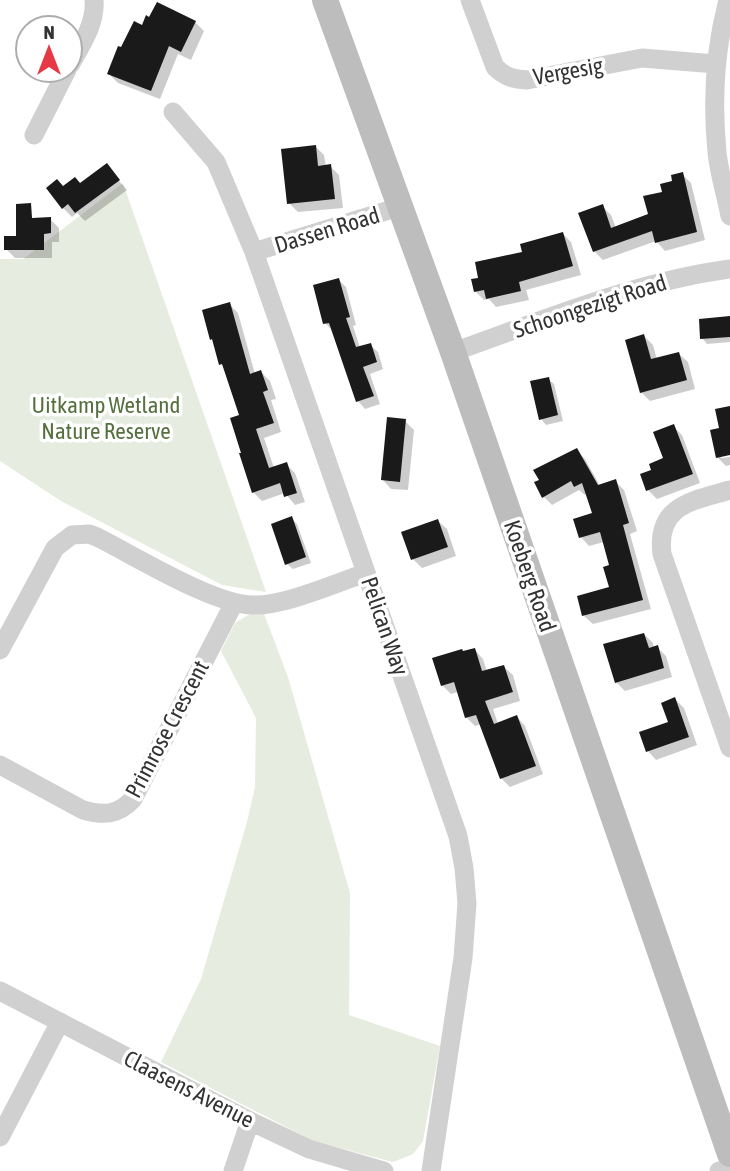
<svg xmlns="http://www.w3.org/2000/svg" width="730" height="1171" viewBox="0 0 730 1171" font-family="'Asap Condensed',sans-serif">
  <rect width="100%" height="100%" fill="#fff"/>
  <!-- green -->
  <path fill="#e6ecdf" d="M123,183L266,592L222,585L61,501L0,461V259H23Z
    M250,614H264L288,677L350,893L349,1015L440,1046L423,1141L413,1154L393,1162L313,1141L161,1062L201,979L247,822L255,787L256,718L221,651L235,623Z"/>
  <!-- shadow -->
  <path fill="#0003" d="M195,22L204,31L191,60L178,54L160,99L118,83L109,74L122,50L142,27Z
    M315,146L324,155L326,167L330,166L339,175L343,208L298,212L289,203Z
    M112,173L127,190L85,221L77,213L72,217L63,208L64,188L80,185Z
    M682,174L691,183L705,240L665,251L656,241L603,260L594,251L602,206L611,215L616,228L650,216L664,193Z
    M31,219H50L59,228V242H52V258H15L6,249L18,238Z
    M563,234L571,242L581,275L526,290L529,300L496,307L489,299L484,300L475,291L480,279Z
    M339,280L346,287L356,325L353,326L360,348L370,345L378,352L383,369L370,374L380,404L365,409L358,401L333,331L325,323Z
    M229,304L238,313L255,374L261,372L270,381L276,399L271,400L281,432L264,438L274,468L286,464L295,473L305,502L295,505L285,493L262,501L253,492L241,417L225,368L221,364L215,342L211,339Z
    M730,318V342L707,344L702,338Z
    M644,336L653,345L657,360L679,354L688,362L695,389L650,401L641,392Z
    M548,379L554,384L563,421L546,425L541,419Z
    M730,408V453L721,455V458L730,457V465L726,466L717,457L721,429Z
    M405,421L414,430L408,490L391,489L383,480Z
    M673,426L682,435L700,483L657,499L648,490L653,471L665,459Z
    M576,450L585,459L600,486L615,481L624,490L637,531L630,534L651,609L593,624L584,616L611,589V567L604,542L589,546L581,537L594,514L587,493L585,495L579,490L552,505L544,497Z
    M291,518L297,524L311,563L293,569L287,564Z
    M438,521L447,529L456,556L422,568L413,559Z
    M644,634L653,643L654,648L657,647L666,656L672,677L625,691L616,682Z
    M475,650L483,659L487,672L504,667L513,675L520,701L493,709L498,724L517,717L525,726L543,774L510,787L501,778L482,724L475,726L466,717L458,692L451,694L442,685L464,653Z
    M675,699L684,708L697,745L656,760L648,751L670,723Z"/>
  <!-- building -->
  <path fill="#1a1a1a" d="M157,2L196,21L181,52L169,46L151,91L107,74L118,46L121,47L134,21L142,25L146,15L149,17Z
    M316,145L318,166L331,164L335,199L287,204L281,149Z
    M107,163L120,180L75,213L68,204L62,209L46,188L57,179L63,186L75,177L80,183Z
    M683,172L697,232L655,243L652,231L593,252L578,213L603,204L611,228L648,214L643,196L662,192L660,184L672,181L671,175Z
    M31,203L32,218L51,217V233L44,234V250H4V236H16V204Z
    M563,232L573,266L519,282L521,291L486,299L484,290L474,292L471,279L478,278L475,262L522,252L520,244Z
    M339,278L350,317L346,318L356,347L371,343L377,362L363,367L374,396L356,402L329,323L323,324L313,285Z
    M230,302L250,374L261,370L268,390L263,392L274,423L256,429L269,468L287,462L297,493L284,497L280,483L252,493L239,453H241L230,418L239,415L222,364L219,365L212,339L210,340L202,310Z
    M730,316V337L700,339L699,319Z
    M644,334L651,359L679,352L687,380L640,393L625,340Z
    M549,377L558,415L539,420L530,381Z
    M730,406V455L716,458L710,430L719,428L715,409Z
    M387,417L406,419L400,482L381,480Z
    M674,424L693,474L646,491L640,474L651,470L649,464L663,458L653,432Z
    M577,448L598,485L616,479L629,523L623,525L643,600L582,616L577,596L609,587L603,567L609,565L600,532L579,538L573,519L592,513L582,483L574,487L571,481L542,498L534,482L539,480L533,470Z
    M292,516L306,557L285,565L271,524Z
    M438,519L448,547L411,560L401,532Z
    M644,633L649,648L658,645L664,668L615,683L603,644Z
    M475,648L482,671L504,665L513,692L485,701L494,724L517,715L536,766L500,779L476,715L465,718L454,682L441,686L432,658L462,649L463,651Z
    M675,697L689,737L646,752L639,732L668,722L661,703Z"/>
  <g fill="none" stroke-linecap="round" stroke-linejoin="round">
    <!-- street -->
    <path stroke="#d0d0d0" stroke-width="19" d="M470,0L495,67C505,77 513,79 527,80L642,58L716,64
      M728,0C715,49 712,101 717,152C719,173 726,195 730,216
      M70,65C81,45 96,24 94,0
      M173,112L216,162L254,252L458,836L464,868L467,903L463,958L431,1171
      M34,135L67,70
      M254,252L399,207
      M453,352C544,320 634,282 730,269
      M730,490C692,501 656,505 662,554L730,748
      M0,650L55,548L72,535L89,534L97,537C135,556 214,605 253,605C285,606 335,583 366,573
      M0,765L83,810C104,816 118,815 133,799L234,603
      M0,991L250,1121L309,1149L384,1171
      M0,1137L60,1022
      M233,1171L250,1121
      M719,1171L730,1169"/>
    <!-- secondary -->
    <path stroke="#bdbdbd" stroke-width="26" d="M325,0L453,352L730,1154"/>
  </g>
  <g text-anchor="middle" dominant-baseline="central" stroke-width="7" stroke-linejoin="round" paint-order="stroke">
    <!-- street labels -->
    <g font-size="23" fill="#333" stroke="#fff">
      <text transform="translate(568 71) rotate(-10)">Vergesig</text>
      <text transform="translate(327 230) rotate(-17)">Dassen Road</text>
      <text transform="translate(590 306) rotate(-18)">Schoongezigt Road</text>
      <text transform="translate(530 576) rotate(71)">Koeberg Road</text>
      <text transform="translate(385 626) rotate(71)">Pelican Way</text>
      <text transform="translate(167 729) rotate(-62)">Primrose Crescent</text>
      <text transform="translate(189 1089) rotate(27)">Claasens Avenue</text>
    </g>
    <!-- park labels -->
    <g font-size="23" fill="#56703f" stroke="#fff">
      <text x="106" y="405">Uitkamp Wetland<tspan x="106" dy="26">Nature Reserve</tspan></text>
    </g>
  </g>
  <!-- north arrow -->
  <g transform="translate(49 49)"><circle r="33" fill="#ffffff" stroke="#adadad" stroke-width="2"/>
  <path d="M0-5L12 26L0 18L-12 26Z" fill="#e63946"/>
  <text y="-10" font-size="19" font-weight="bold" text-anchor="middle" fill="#333333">N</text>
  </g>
</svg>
